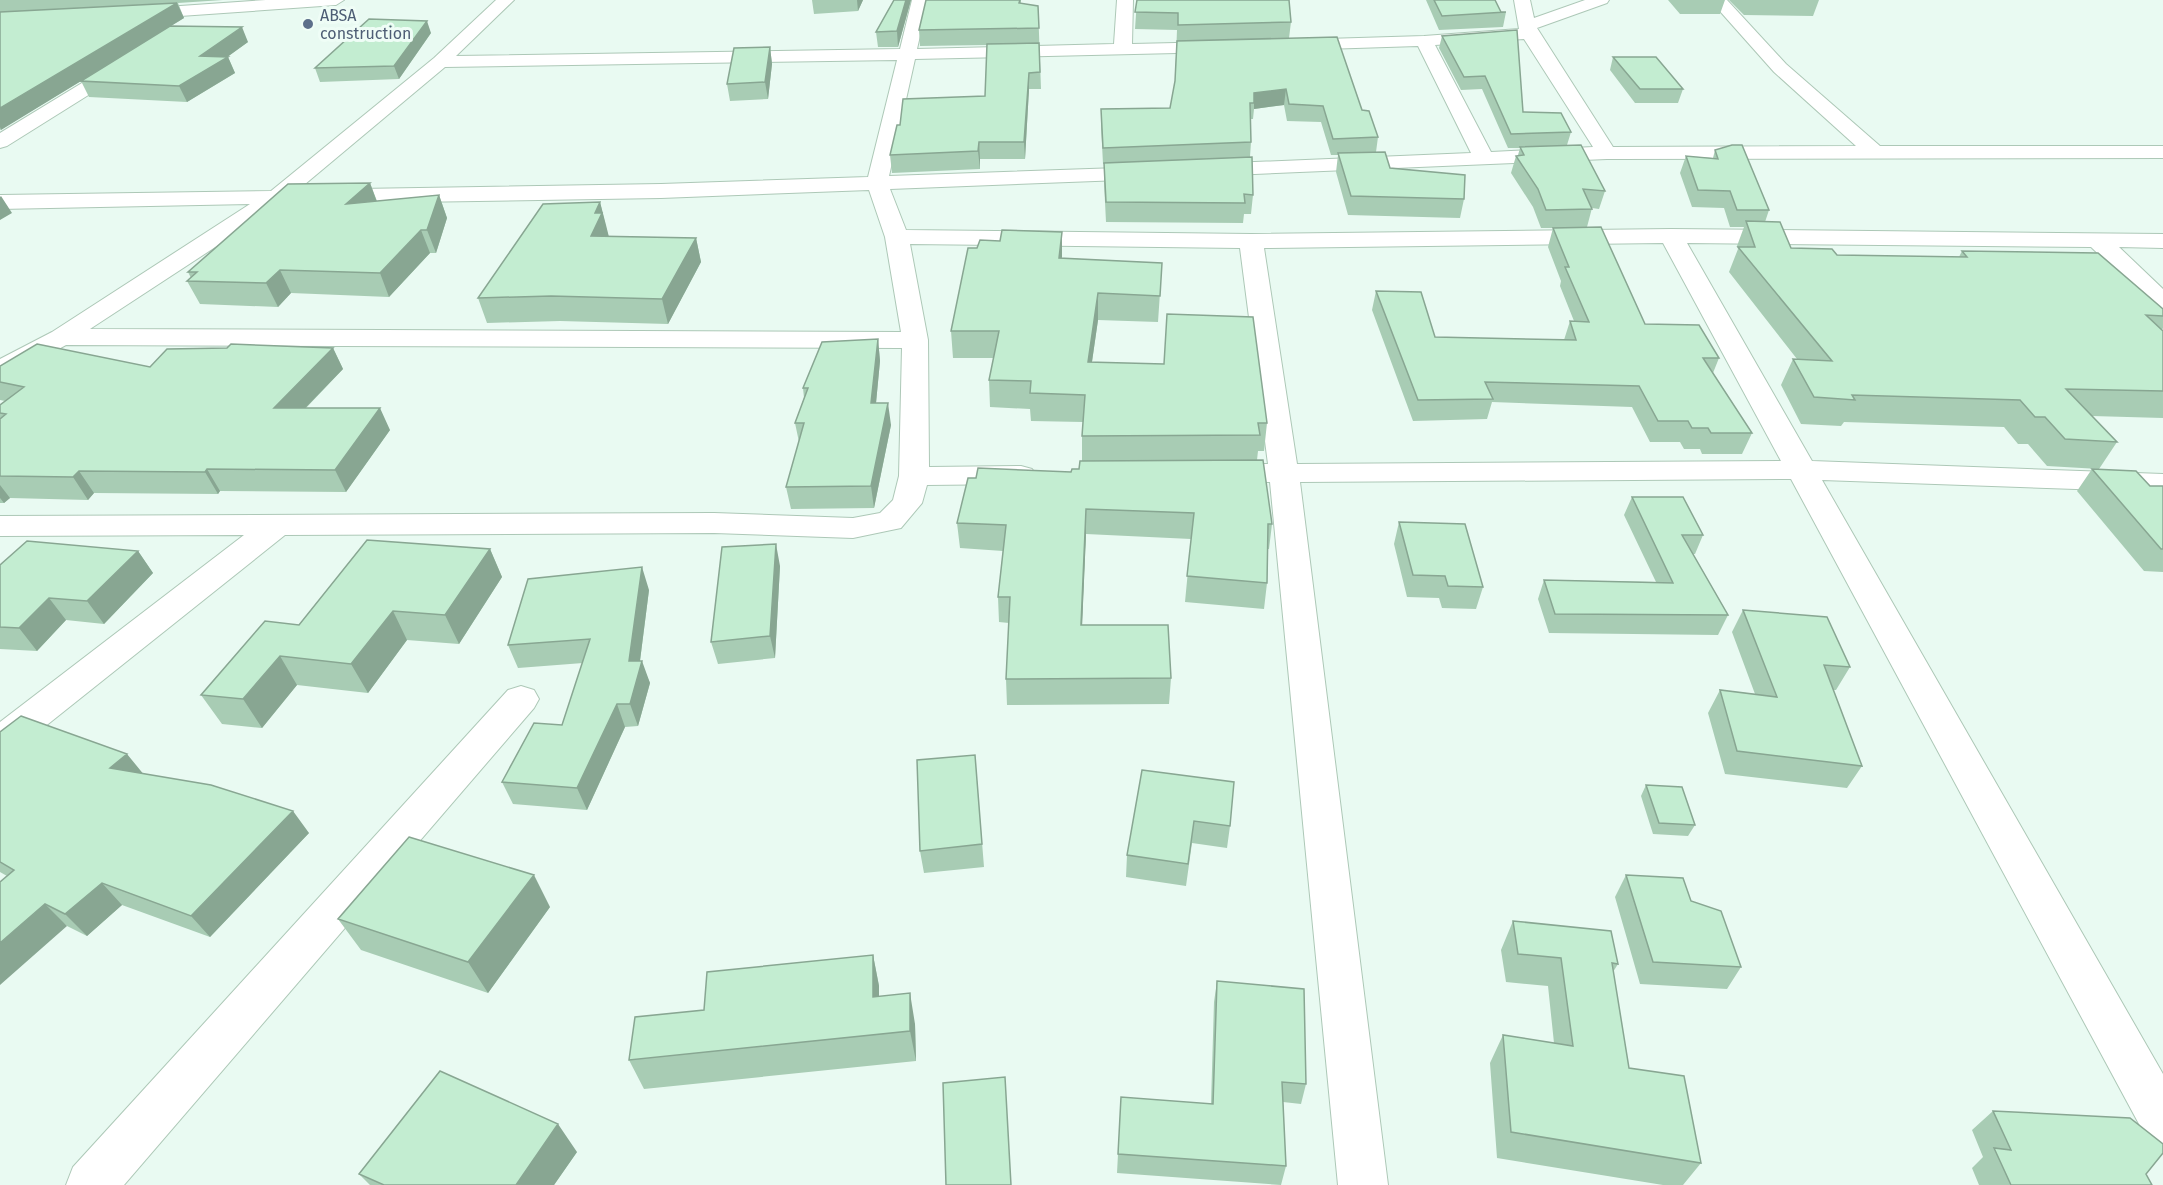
<svg xmlns="http://www.w3.org/2000/svg" width="2163" height="1185" viewBox="0 0 2163 1185" font-family="'Fira Sans',sans-serif">
  <rect width="100%" height="100%" fill="#e9faf2"/>
  <g fill="none" stroke-linecap="round" stroke-linejoin="round">
    <defs>
      <path id="minor" d="M266,0H344L336,5L137,19L129,14L137,9Z
        M496,0H514L456,56L900,49L912,0H928L917,49L1114,44L1117,0H1133L1132,44L1220,42L1226,43L1229,47L1226,51L1220,52L915,59L889,176L1148,167L1156,168L1159,173L1156,178L1148,179L890,189L906,230L1251,234L1671,229L2163,234V248L2119,247L2163,289V309L2154,307L2091,247L1687,243L1812,461L2163,474V492L1822,480L2163,1074V1144L2146,1137L1791,479L1300,482L1388,1185H1338L1270,482H1220L1210,479L1205,473L1210,467L1220,464H1268L1240,248L910,244L928,340L929,467L1021,466L1032,469L1036,475L1032,481L1021,484L927,485L922,503L901,528L853,538L714,533L285,535L13,752L0,756V722L244,535L0,536V516L714,513L853,518L880,513L893,500L899,476L902,348L66,345L9,376L0,378V359L52,332L250,204L0,209V195L271,191L434,58ZM897,60L868,177L661,184L298,190L445,67ZM869,190L885,237L901,332L90,329L281,204L661,198ZM1663,243L1781,461L1297,464L1264,248Z
        M1514,0H1530L1534,18L1585,0H1609L1607,3L1537,28L1613,147L1856,146L1774,72L1710,0H1727L1786,64L1880,146H2163V158L1607,159L1208,176L1201,174L1197,170L1201,166L1208,164L1471,153L1418,46L1293,50L1287,49L1284,45L1287,41L1293,40L1424,36L1519,29ZM1524,39L1593,147L1491,152L1435,45Z
        M124,60L130,61L133,65L130,69L7,146L0,148V133L118,61Z
        M521,686L534,690L539,699L534,708L124,1185H66L73,1167L508,690Z"/>
    </defs>
    <!-- minor casing -->
    <use href="#minor" stroke="#adc8b7" stroke-width="2"/>
    <!-- minor -->
    <use href="#minor" fill="#fff" fill-rule="evenodd"/>
  </g>
  <!-- wall -->
  <path fill="#a8ccb4" d="M0,0H223L178,3L184,18L171,26L248,42L227,57H228L235,73L187,102L89,97L81,81L0,130Z
    M812,0H863L858,11L814,14Z
    M894,0H911L898,47H878L876,32Z
    M926,0H1021V4L1038,6L1041,89H1029L1025,159H980V169L892,173L890,155L900,125L985,96L987,45L920,46L919,30Z
    M1137,0L1291,22L1289,38L1362,110L1378,137L1376,152L1390,168L1464,199L1460,218L1348,215L1336,172L1338,155H1331L1321,122L1287,121L1284,105L1254,109L1253,119H1251V142L1250,157L1253,195L1251,214H1244L1243,223L1106,222L1104,182V164H1103L1101,125V109L1170,108L1175,82L1177,30L1135,29Z
    M1426,0H1495L1501,12H1506L1503,27L1439,30Z
    M1668,0H1725L1720,14H1680Z
    M1729,0H1819L1813,16L1744,15Z
    M431,33L399,79L320,82L315,68Z
    M1442,36L1523,112L1571,132L1567,145L1605,191L1599,209L1592,208L1587,227L1645,324L1719,358L1713,373L1752,433L1742,454H1702L1700,449H1684L1680,442H1650L1632,407L1492,402L1487,419L1413,421L1372,310L1376,291L1435,337L1564,340L1570,321H1574L1560,286L1561,281L1548,247L1553,228H1541L1533,207L1511,173L1516,156L1518,155L1520,148H1508L1482,89L1461,90L1439,48Z
    M770,47L772,64L768,99L730,101L727,84Z
    M1613,57L1683,89L1678,103H1635L1610,70Z
    M1715,150L1769,210L1765,222L1791,248L1837,255L1959,257L1962,251L2163,309V328L2162,330L2163,331V418L2092,416L2117,442L2099,469L2047,466L2028,444H2018L2004,427L1844,422L1841,426L1801,424L1781,385L1793,359H1797L1729,272L1738,249L1737,246L1744,227H1730L1724,208L1692,207L1680,173L1686,156L1713,158Z
    M370,183L377,201L439,195L447,218L436,253H430L389,297L291,293L278,307L200,304L187,281L191,278L188,272Z
    M600,202L608,236L696,238L701,262L668,324L560,321L487,323L478,298Z
    M1062,258L1162,263L1158,322L1098,320L1092,362L1267,423L1264,451H1258L1257,460L1272,524L1269,549H1268L1267,583L1264,609L1185,602L1191,539L1086,534L1082,625L1171,678L1169,704L1007,705L1006,679L1009,623L999,622L998,597L1003,551L960,548L957,523L976,478L1071,472L1079,469L1082,461V436L1083,422L1031,421L1030,409L990,407L989,380L994,358H953L951,331Z
    M878,339L880,361L876,403L891,425L874,508L791,509L786,487L799,442L795,423L804,398L803,388Z
    M333,348L343,369L306,408L390,430L346,492L220,491L218,494L94,493L88,500L10,498L4,503H0V405L5,401L0,400V366L150,367Z
    M2092,469L2150,486H2163V572L2144,571L2077,491Z
    M1632,497L1703,535L1695,554H1693L1728,615L1718,635L1549,633L1538,599L1544,580L1656,582L1624,515Z
    M1399,522L1483,587L1476,609L1442,608L1439,598L1407,597L1394,544Z
    M490,549L502,577L459,644L407,640L368,693L297,685L262,728L222,724L201,695L299,625Z
    M138,551L153,573L104,624L66,620L37,651L0,649V565Z
    M780,566L775,658L718,664L711,642Z
    M649,590L640,661L650,683L638,726L625,727L587,810L513,804L502,782L562,725L583,663L518,668L508,645Z
    M1743,610L1850,667L1836,690H1833L1862,766L1847,788L1725,774L1708,713L1720,690L1755,694L1732,632Z
    M0,732L143,774L309,833L210,937L122,905L87,936L67,926L7,876L0,872Z
    M975,755L984,867L924,873L920,851Z
    M1142,770L1230,826L1227,848L1192,843L1186,886L1126,877L1127,855Z
    M1646,785L1695,825L1688,836L1653,834L1641,796Z
    M1626,875L1691,901L1741,967L1727,989L1640,984L1615,897Z
    M550,907L488,993L361,950L338,919Z
    M1513,921L1618,964L1613,972L1629,1068L1701,1163L1683,1185H1663L1497,1158L1490,1063L1503,1035L1554,1043L1548,986L1506,982L1501,950Z
    M873,955L879,986V996L915,1024L916,1061L644,1089L629,1060L704,1010Z
    M1217,981L1306,1084L1301,1104L1283,1102L1286,1166L1281,1185L1117,1173L1121,1097L1211,1104L1214,1002Z
    M1993,1111L2146,1174L2152,1185H1979L1972,1168L1983,1157L1972,1130Z
    M577,1152L554,1185H370L359,1174Z"/>
  <!-- shaded-wall -->
  <path fill="#88a692" d="M857,0H863L858,11Z
    M906,0H911L898,47L897,31Z
    M177,3L184,18L1,130L0,127V108Z
    M427,21L431,33L399,79L394,66Z
    M242,27L248,42L219,63L228,57L235,73L187,102L179,86L200,56Z
    M770,47L772,64L768,99L765,82Z
    M1029,73V89L1025,159L1024,142Z
    M1286,89L1284,105L1254,109V93Z
    M979,142L980,159V169L978,151Z
    M370,183L378,205L346,204Z
    M439,195L447,218L436,253L427,230Z
    M1,196L12,213L0,220V197Z
    M600,202L606,225L609,237L591,236L595,213Z
    M421,230L430,253L389,297L380,273Z
    M1062,232V257L1059,283V258Z
    M696,238L701,262L668,324L662,299Z
    M280,270L291,293L278,307L266,283Z
    M1098,293V320L1088,389V362Z
    M878,339L880,361L874,424L871,403Z
    M333,348L343,369L285,429L274,408Z
    M888,403L891,425L874,508L871,486Z
    M380,408L390,430L346,492L335,470Z
    M207,469L220,491L218,494L205,472Z
    M79,471L94,493L88,500L73,477Z
    M0,485L10,498L4,503L0,498Z
    M1086,509V534L1081,651V625Z
    M776,544L780,566L775,658L770,636Z
    M490,549L502,577L459,644L445,615Z
    M138,551L153,573L104,624L87,601Z
    M642,567L649,590L638,676L642,661L650,683L638,726L630,704L629,661Z
    M49,598L66,620L37,651L19,628Z
    M393,611L407,640L368,693L351,664Z
    M280,656L297,685L262,728L243,699Z
    M617,704L625,727L587,810L577,788Z
    M127,754L145,776L110,768Z
    M293,811L309,833L210,937L191,916Z
    M534,875L550,907L488,993L468,962Z
    M102,883L122,905L87,936L65,914Z
    M45,904L67,926L0,985V943Z
    M873,955L879,986V1027L873,997Z
    M910,993L915,1024L916,1061L910,1031Z
    M558,1124L577,1152L554,1185H516Z"/>
  <!-- building -->
  <path fill="#c3edd1" stroke="#88a692" stroke-width="1.5" d="M894,0H906L897,31L876,32Z
    M926,0H1020L1019,3L1038,6L1039,28L919,30Z
    M1137,0H1289L1291,22L1178,25V13L1135,12Z
    M1434,0H1495L1501,12H1506L1442,16Z
    M177,3L0,108V12Z
    M369,19L427,21L394,66L315,68Z
    M170,26L242,27L200,56L228,57L179,86L81,81Z
    M1517,30L1523,112L1561,113L1571,132L1511,134L1485,76L1464,77L1442,36Z
    M1337,37L1362,110L1369,111L1378,137L1333,139L1323,106L1289,104L1286,89L1254,93V103H1250L1251,142L1103,148L1101,109L1170,108L1175,81L1177,41Z
    M1039,43L1040,72L1029,73L1024,142H979L978,151L890,155L897,125H900L903,99L985,96L987,44Z
    M770,47L765,82L727,84L734,48Z
    M1613,57H1656L1683,89H1640Z
    M1581,145L1605,191L1583,189L1592,209L1546,210L1538,189L1516,156L1524,155L1520,147Z
    M1732,145H1742L1769,210H1737L1730,191L1698,190L1686,156L1718,159L1715,150Z
    M1385,152L1390,168L1465,175L1464,199L1351,196L1338,153Z
    M1252,157L1253,195L1244,194L1245,203L1106,202L1104,163Z
    M370,183L346,204L439,195L427,230H421L380,273L280,270L266,283L187,281L197,272H188L288,184Z
    M600,202L595,213H602L591,236L696,238L662,299L551,296L478,298L543,204Z
    M1746,221L1780,222L1791,248L1832,249L1837,255L1967,257L1962,251L2098,253L2163,309V316L2146,315L2163,331V391L2066,389L2117,442L2065,439L2045,417H2035L2020,400L1852,395L1855,400L1814,397L1793,359L1832,361L1738,247H1755Z
    M1601,227L1645,324L1699,325L1719,358H1703L1752,433H1711L1708,428H1692L1688,421H1658L1639,386L1485,382L1493,399L1418,400L1376,291L1421,292L1435,337L1576,340L1570,321L1589,322L1565,267H1569L1553,228Z
    M1002,230L1062,232L1059,258L1162,263L1160,296L1098,293L1088,362L1164,364L1167,314L1253,317L1267,423H1258L1260,435L1082,436L1085,395L1030,393L1031,381L989,380L999,331H951L968,248H977L980,240L1000,241Z
    M878,339L871,403H888L871,486L786,487L804,423H795L808,388H803L822,342Z
    M37,344L150,367L167,349L227,348L231,344L333,348L274,408H380L335,470L207,469L205,472L79,471L73,477L0,476V419L6,414L0,413V405L24,387L0,382V366Z
    M1263,460L1272,524H1268L1267,583L1187,576L1194,513L1086,509L1081,625H1168L1171,678L1006,679L1010,597H998L1006,525L957,523L968,478H976L978,468L1071,472L1072,469H1079L1080,461Z
    M2092,469L2136,471L2150,486H2163V549H2161Z
    M1632,497H1683L1703,535H1682L1728,615L1555,614L1544,580L1673,583Z
    M1399,522L1465,524L1483,587L1448,586L1445,576L1413,575Z
    M367,540L490,549L445,615L393,611L351,664L280,656L243,699L201,695L265,621L299,625Z
    M27,541L138,551L87,601L49,598L19,628L0,627V565Z
    M776,544L770,636L711,642L722,547Z
    M642,567L629,661H642L630,704H617L577,788L502,782L534,723L562,725L590,639L508,645L528,579Z
    M1743,610L1827,617L1850,667L1824,665L1862,766L1737,751L1720,690L1777,697Z
    M21,716L127,754L110,768L211,785L293,811L191,916L102,883L65,914L45,904L0,943V882L14,870L0,862V732Z
    M975,755L982,844L920,851L917,760Z
    M1142,770L1234,782L1230,826L1194,821L1188,864L1127,855Z
    M1646,785L1682,787L1695,825L1659,823Z
    M409,837L534,875L468,962L338,919Z
    M1626,875L1683,878L1691,901L1721,911L1741,967L1653,962Z
    M1513,921L1611,931L1618,964L1612,963L1629,1068L1684,1076L1701,1163L1511,1132L1503,1035L1573,1046L1561,958L1518,954Z
    M873,955V997L910,993V1031L629,1060L635,1017L704,1010L707,972Z
    M1217,981L1304,989L1306,1084L1282,1082L1286,1166L1118,1154L1121,1097L1213,1104Z
    M440,1071L558,1124L516,1185H384L359,1174Z
    M1005,1077L1011,1185H946L943,1083Z
    M1993,1111L2130,1118L2163,1144V1153L2146,1174L2152,1185H2011L1994,1148L2011,1150Z"/>
  <!-- markers -->
  <circle fill="#5c6f8a" stroke="#effdf6" stroke-width="2" cx="308" cy="24" r="6"/>
  <g text-anchor="middle" dominant-baseline="central" stroke-width="6" stroke-linejoin="round" paint-order="stroke">
    <!-- far-service labels -->
    <g font-size="16" fill="#4e5e75" stroke="#effdf6" text-anchor="start">
      <text x="320" y="15">ABSA<tspan x="320" dy="18">construction</tspan></text>
    </g>
  </g>
</svg>
